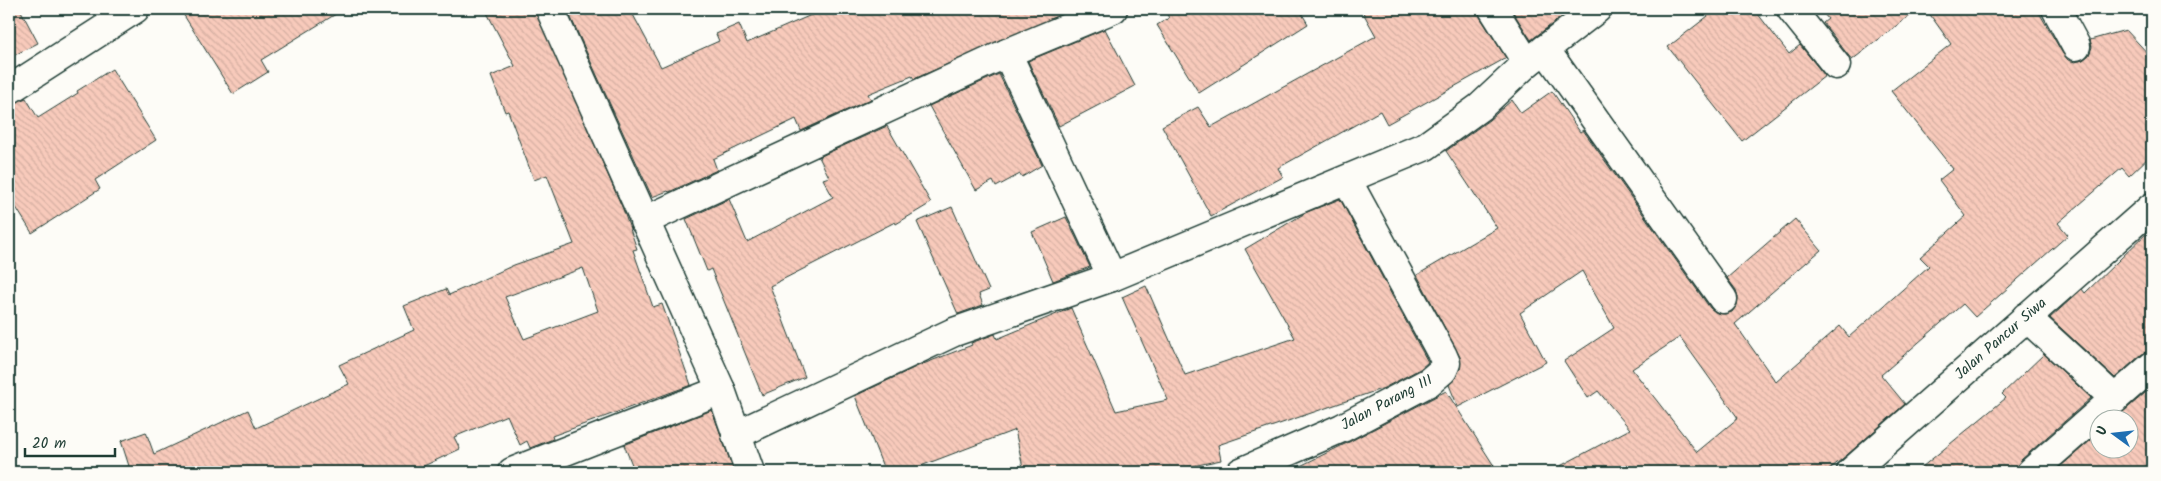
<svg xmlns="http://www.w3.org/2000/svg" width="2161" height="481" viewBox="0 0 2161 481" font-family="Kalam,sans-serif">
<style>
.building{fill:url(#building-back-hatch);stroke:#1f3d34;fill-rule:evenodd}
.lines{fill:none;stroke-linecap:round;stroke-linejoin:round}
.minor-casing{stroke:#1f3d34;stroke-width:31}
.minor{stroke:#fdfcf7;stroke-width:28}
.labels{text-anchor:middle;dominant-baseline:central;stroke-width:4;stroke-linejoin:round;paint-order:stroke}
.street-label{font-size:15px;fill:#1f3d34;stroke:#fdfcf7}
</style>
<defs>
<pattern id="building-back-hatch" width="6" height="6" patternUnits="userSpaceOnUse" patternTransform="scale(1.25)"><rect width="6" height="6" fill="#f8cabb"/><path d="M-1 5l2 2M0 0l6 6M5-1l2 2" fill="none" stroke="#d4aea1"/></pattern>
</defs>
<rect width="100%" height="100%" fill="#fdfcf7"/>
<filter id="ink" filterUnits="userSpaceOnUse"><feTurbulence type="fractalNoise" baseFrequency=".02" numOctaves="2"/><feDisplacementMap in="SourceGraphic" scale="10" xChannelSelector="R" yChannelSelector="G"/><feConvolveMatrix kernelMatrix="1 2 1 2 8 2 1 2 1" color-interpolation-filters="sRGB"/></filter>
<g filter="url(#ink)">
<!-- building -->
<g class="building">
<path d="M 9,9 L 20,9 L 38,43 L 9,58 Z"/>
<path d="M 180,9 L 344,9 L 261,60 L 268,72 L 233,94 Z"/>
<path d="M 485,9 L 535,9 L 623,209 L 637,249 L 633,250 L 653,307 L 662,304 L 691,385 L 552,436 L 553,439 L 530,448 L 527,441 L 520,445 L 507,415 L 454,437 L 460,449 L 411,472 L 116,472 L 129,466 L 121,441 L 146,432 L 154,454 L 248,410 L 256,428 L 349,384 L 339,365 L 414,330 L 404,306 L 446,289 L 449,295 L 514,265 L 574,244 L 547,175 L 534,180 L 508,111 L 505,112 L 491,76 L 515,66 ZM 583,268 L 598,311 L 524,339 L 505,297 Z"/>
<path d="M 567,9 L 630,9 L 661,67 L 719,41 L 716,34 L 739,24 L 747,43 L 825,9 L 1073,9 L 914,79 L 912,76 L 868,94 L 871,99 L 801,131 L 796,119 L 713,159 L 717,170 L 669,192 L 668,191 L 652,197 Z"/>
<path d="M 1164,9 L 1299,9 L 1308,24 L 1199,93 L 1157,25 L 1169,18 Z"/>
<path d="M 1361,9 L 1478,9 L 1480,17 L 1506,58 L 1387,124 L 1380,111 L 1278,168 L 1283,177 L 1211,216 L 1162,126 L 1198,107 L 1211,127 L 1376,36 Z"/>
<path d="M 1511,9 L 1572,9 L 1531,40 Z"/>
<path d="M 1717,9 L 1754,9 L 1789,54 L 1800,45 L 1825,76 L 1742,141 L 1668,47 Z"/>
<path d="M 1820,9 L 1918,9 L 1852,60 L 1823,23 L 1828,19 Z"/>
<path d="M 1926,9 L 2037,9 L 2063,54 L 2068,60 L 2075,62 L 2083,60 L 2089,55 L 2092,47 L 2090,40 L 2126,30 L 2152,58 L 2152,154 L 2129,176 L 2122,168 L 2058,223 L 2068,235 L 1975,317 L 1963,304 L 1881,375 L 1905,404 L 1847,455 L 1826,472 L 1549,472 L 1630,429 L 1598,391 L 1588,398 L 1564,361 L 1614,328 L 1582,271 L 1520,313 L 1546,362 L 1458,407 L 1449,385 L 1460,369 L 1460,357 L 1417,275 L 1497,228 L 1446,151 L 1489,120 L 1512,100 L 1521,113 L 1552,91 L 1580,132 L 1583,130 L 1710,308 L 1717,313 L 1725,314 L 1732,312 L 1737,305 L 1738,297 L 1736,290 L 1727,278 L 1795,219 L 1821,250 L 1735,324 L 1776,382 L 1840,326 L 1849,337 L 1929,266 L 1920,257 L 1966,216 L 1939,180 L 1953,169 L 1891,91 L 1951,44 ZM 1680,337 L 1738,418 L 1697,452 L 1632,369 Z"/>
<path d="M 1105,29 L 1135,86 L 1059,126 L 1028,61 Z"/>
<path d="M 112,69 L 156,140 L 95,180 L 100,189 L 32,233 L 9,196 L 9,105 L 26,98 L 38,118 L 78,93 L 77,91 Z"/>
<path d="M 999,74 L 1042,165 L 1022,177 L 1020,174 L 996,187 L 993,181 L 976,190 L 929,106 Z"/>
<path d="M 887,126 L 931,203 L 896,224 L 895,222 L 770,286 L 805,377 L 762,395 L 711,269 L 707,271 L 686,219 L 729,199 L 747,242 L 833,197 L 823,179 L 829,177 L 819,157 Z"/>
<path d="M 1340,199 L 1428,362 L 1420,369 L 1384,388 L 1218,445 L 1221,460 L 1165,472 L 1024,472 L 1015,430 L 905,472 L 885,472 L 855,396 L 918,366 L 972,345 L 971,343 L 995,334 L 997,339 L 1071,308 L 1116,411 L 1168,400 L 1122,297 L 1146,286 L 1185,375 L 1295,338 L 1245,249 L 1307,212 Z"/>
<path d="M 952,207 L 989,290 L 979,294 L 983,305 L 958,314 L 917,222 Z"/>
<path d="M 1066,217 L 1090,267 L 1053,281 L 1032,232 Z"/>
<path d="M 2152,228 L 2152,351 L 2142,354 L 2115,378 L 2050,318 L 2082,289 L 2085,293 Z"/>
<path d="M 2044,354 L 2091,398 L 2021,460 L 2016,472 L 1916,472 L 2006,398 L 2002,394 Z"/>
<path d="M 2152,387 L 2152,472 L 2054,472 L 2098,434 L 2098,448 L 2128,448 L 2128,418 L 2116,418 Z"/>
<path d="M 1446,391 L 1498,472 L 1288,472 L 1349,442 Z"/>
<path d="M 712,410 L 734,472 L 635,472 L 624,445 Z"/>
</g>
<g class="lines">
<defs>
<g id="minor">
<path d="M 550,9 L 721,390 L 750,472"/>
<path d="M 1493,9 L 1527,63"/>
<path d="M 1791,9 L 1836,65"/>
<path d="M 2056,9 L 2076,46"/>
<path d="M 1545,49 L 1723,299"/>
<path d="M 1007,53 L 1112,277"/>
<path d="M 9,90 L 135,9"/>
<path d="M 644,221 L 1007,53 L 1113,9"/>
<path d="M 2026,317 L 2115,399"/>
<path d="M 736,435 L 954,332 L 1112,277 L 1426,146 L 1480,107 L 1527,63 L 1597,9"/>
<path d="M 512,472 L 721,390"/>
<path d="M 1241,472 L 1342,428 L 1429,382 L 1443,370 L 1446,363 L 1443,356 L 1347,180"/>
<path d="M 1851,472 L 2152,207"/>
<path d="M 2031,472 L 2152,366"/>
</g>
</defs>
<!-- minor casing -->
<use href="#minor" class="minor-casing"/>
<!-- minor -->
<use href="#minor" class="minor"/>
</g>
</g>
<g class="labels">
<!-- street labels -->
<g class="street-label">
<text transform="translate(2001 339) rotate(-41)">Jalan Pancur Siwa</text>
<text transform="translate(1387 403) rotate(-28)">Jalan Parang III</text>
</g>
</g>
<!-- margin -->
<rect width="2161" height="481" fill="none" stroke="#fdfcf7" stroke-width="30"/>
<rect x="15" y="15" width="2131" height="451" fill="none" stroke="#1f3d34" stroke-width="2" filter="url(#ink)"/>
<!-- north arrow -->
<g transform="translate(2114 434) rotate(285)"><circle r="24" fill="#fdfcf7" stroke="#a4b0a9"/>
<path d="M0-4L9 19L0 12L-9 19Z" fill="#1f6fb2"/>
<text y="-8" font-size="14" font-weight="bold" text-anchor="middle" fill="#1f3d34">U</text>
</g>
<!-- scale -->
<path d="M25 448v8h90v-8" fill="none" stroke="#1f3d34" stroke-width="2.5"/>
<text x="32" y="448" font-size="15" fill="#1f3d34" stroke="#fdfcf7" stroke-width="4" paint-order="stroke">20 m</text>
</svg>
